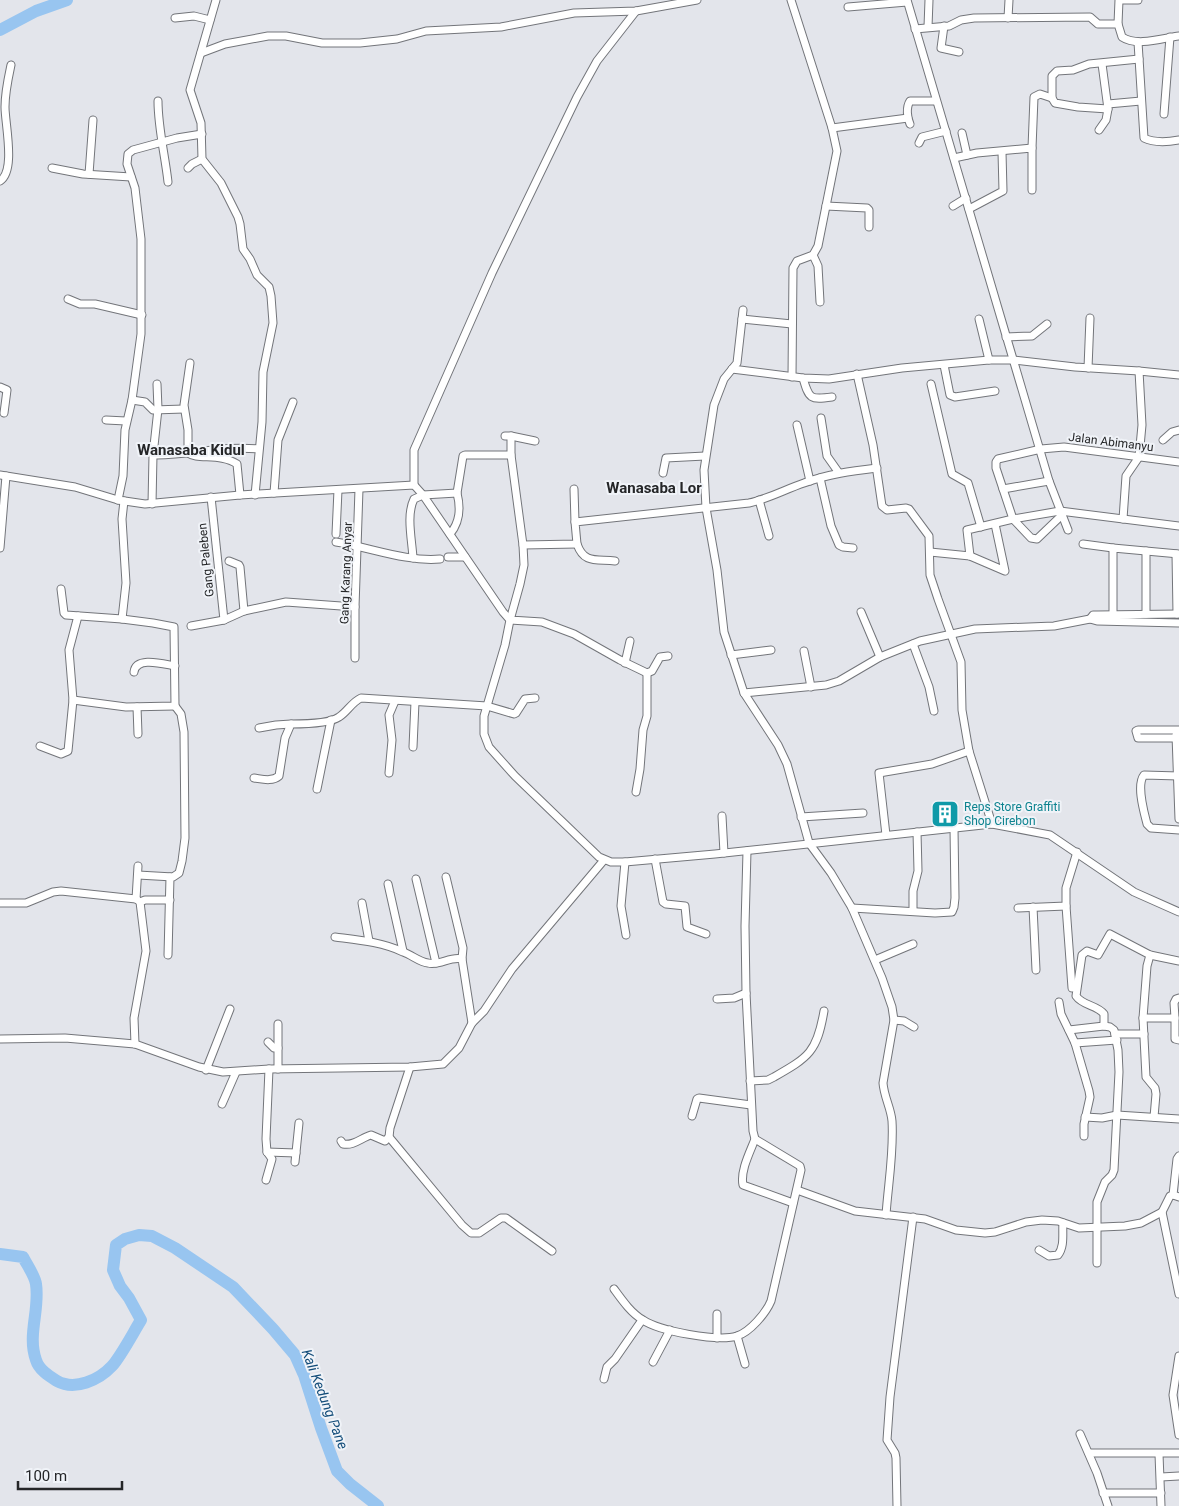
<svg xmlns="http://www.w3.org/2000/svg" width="1179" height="1506" viewBox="0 0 1179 1506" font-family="Roboto,sans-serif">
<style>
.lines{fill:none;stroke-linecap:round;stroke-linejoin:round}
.river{stroke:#98c5f0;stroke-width:12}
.minor-casing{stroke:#73757a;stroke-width:9}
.minor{stroke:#fff;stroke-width:7}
.labels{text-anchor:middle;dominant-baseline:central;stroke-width:4;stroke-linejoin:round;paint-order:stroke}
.street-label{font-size:12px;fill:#252628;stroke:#f0f3f8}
.culture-label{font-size:12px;fill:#0d838f;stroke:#f0f3f8;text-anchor:start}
.water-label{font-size:14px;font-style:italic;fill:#124c79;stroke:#f0f3f8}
.quarter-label{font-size:15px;font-weight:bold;fill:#252628;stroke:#f0f3f8}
</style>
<rect width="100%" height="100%" fill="#e3e5eb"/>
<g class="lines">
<!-- river -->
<g class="river">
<path d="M 0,30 L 36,11 L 67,0"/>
<path d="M 0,1254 L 23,1257 C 27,1265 35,1276 36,1284 C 40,1310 27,1335 36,1360 C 39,1370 49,1376 57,1381 C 75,1391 99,1380 112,1366 C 121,1356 133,1333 141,1320 L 129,1298 L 120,1286 L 113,1270 L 116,1245 L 125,1239 L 139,1235 L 152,1236 L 175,1248 L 233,1287 L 273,1329 L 295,1355 L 304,1375 L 321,1428 L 337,1471 L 350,1484 L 378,1506"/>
</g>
<defs>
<g id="minor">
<path d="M 216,0 L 190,90 L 201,123 L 202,159 L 221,183 L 238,217 L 240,224 L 243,249 L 250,259 L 257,275 L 269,287 L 271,296 L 273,323 L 263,372 L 262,422 L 255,495"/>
<path d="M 791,0 L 832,128 L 837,151 L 818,246 L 813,255 L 797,261 L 793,268 L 792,377"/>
<path d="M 907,0 L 1049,481 L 1068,530"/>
<path d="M 1120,0 L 1138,0"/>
<path d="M 848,7 L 907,2"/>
<path d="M 175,18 L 194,16 L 210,20"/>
<path d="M 1008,18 L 1009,0"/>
<path d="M 1118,24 L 1119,0"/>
<path d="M 944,26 L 941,48 L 959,52"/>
<path d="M 928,27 L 929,0"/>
<path d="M 915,29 L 949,26 L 961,20 L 974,18 L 1090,17 L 1098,24 L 1118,24 L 1122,37 C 1137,47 1163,38 1179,36"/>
<path d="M 1138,42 L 1144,138 C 1154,143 1168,142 1179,140"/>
<path d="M 201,53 L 225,44 L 268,36 L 286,36 L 322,43 L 360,43 L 397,39 L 426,31 L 501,27 L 574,13 L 636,11 L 697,0"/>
<path d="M 158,101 C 158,128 165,155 168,182"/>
<path d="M 1108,104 L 1141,101"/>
<path d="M 1108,109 L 1078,107 L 1055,103 L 1052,98 L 1052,76 L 1057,71 L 1073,70 L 1089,64 L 1139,59"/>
<path d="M 1164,114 L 1170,37"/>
<path d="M 910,124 C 907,118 906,107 910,101 L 936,101"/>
<path d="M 832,128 L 908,118"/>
<path d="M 1099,130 L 1106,120 L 1108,109 L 1102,64"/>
<path d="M 962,133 L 967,155"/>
<path d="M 919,143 L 922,137 L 946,131"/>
<path d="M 1032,148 L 1034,97 L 1040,94 L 1052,98"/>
<path d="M 954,158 L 977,153 L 1032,148 L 1032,190"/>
<path d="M 52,168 L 83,174 L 131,177"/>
<path d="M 188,168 L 192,164 L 202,159"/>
<path d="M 89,174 L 93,120"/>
<path d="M 0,181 C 16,171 5,124 5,107 C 5,92 8,79 11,65"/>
<path d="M 826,206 L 867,208 L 869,210 L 869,227"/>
<path d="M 953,206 L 966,198"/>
<path d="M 969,209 L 1003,191 L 1002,152"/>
<path d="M 813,255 L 818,266 L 820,302"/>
<path d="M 68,299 L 80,304 L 95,304 L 142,315"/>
<path d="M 743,310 L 737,363 L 724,379 L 714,405 L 704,470 L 706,508 L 717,570 L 724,632 L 744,693 L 778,745 L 787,764 L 809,843 L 831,873 L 852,908 L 882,978 L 892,1007 L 894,1020 L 883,1083 C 884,1097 891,1108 892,1121 C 894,1152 888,1185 886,1215"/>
<path d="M 742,319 L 792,324"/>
<path d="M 979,319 L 989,360"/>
<path d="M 1006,337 L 1032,336 L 1047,324"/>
<path d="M 190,363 L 184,405 L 188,430 L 188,453 C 197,460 221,453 237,464 L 240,495"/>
<path d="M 944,365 L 950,395 L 955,397 L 995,391"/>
<path d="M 1088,368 L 1090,318"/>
<path d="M 732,369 L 803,378 L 829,379 L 902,368 L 989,360 L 1013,360 L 1075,367 L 1139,371 L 1179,375"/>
<path d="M 857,374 L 873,445 L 882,506 L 887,510 L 906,508 L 909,509 L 929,536 L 930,575 L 938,599 L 961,662 L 962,710 L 969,751 L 992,824"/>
<path d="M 803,378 C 809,399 810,400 832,397"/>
<path d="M 931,384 L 952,474 L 968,483 L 981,527"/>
<path d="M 0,387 L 7,390 L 4,413"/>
<path d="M 132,400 L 145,402 L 153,410 L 184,409"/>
<path d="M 821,418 L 827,456 L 839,473"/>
<path d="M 106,420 L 126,421"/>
<path d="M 797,425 L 810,481"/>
<path d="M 505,436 L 511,436 L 511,455 L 523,545 L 524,565 L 520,584 L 510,620 L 542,622 L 574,634 L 620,660 L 647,673 L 652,671 L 660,657 L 668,656"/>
<path d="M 511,436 L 535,441"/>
<path d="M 1163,440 L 1172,432 L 1179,430"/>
<path d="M 153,455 C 188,456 223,445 258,449"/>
<path d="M 663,473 L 666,458 L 705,456"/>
<path d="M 0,475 L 75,487 L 118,500 L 145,504 L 240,495 L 414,485 L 423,495 L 503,612 L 510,620 L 505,645 L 484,716 L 484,734 L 489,747 L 515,776 L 599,857 L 611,862 L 625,862 L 715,854 L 992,824 L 1050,835 L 1134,892 L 1179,912"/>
<path d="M 820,478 L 831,526 L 839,545 L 843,547 L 853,548"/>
<path d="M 414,485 L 414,450 L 492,273 L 577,97 L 597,61 L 636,11"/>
<path d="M 574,489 L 575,522"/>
<path d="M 1003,489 L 1049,481"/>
<path d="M 274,493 L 278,440 L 293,402"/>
<path d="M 211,497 L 224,620"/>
<path d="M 118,500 L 123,476 L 125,430 L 132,400 L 141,334 L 141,239 L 135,188 L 127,164 L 128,154 L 133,150 L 177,138 L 202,134"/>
<path d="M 759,500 L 769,536"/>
<path d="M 152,504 L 153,455 L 158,409 L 157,384"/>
<path d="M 1062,515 L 1037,539 L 1031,538 L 1013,519 L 996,468 L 996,462 L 998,459 L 1041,449 L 1064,447 L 1179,462"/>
<path d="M 1123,519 L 1126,476 L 1139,457 L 1142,425 L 1139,371"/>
<path d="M 336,534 L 338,490"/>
<path d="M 450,534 C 460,522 461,509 457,493"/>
<path d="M 336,542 C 369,547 406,562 440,559"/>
<path d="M 577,544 C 584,564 596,559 615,561"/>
<path d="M 1083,544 L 1113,548"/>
<path d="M 523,545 L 577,544 L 575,522 L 749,503 C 768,499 786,489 804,483 C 828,474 852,471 877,468"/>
<path d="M 0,548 L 6,476"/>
<path d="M 930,552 L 970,556 L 1005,571 L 995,524"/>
<path d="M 1176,554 L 1177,614"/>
<path d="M 970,556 L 967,530 L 1013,519 L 1060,511 L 1179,526"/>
<path d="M 448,557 L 465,557"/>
<path d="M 413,558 C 412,540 406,515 414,499 L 423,495 L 457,493 L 463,456 L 465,455 L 511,455"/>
<path d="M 229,561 L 239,565 L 240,567 L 244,611"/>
<path d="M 61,589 L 64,613 L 66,615 L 122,619 L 126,583 L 122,519 L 124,501"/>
<path d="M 861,612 L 880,657"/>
<path d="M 1113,614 L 1113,548 L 1179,554"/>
<path d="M 1146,614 L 1146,551"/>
<path d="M 1179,614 L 1097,615 L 1093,615 L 1090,619 L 1097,621 L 1179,623"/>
<path d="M 191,626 L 224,620 L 244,611 L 286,602 L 355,607"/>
<path d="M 913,644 L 929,687 L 934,711"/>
<path d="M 804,651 L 811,687"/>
<path d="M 731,655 L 771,650"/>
<path d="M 355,658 L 355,607 L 359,489"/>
<path d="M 625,663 L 630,641"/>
<path d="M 134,672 C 136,656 163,664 175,666"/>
<path d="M 744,693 L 826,685 L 839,681 L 880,657 L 920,641 L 975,629 L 1054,626 L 1090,619"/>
<path d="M 73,700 L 126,707 L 175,706 L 174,627 L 153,623 L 122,619"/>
<path d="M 137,707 L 138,734"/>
<path d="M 259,728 L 276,725 L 291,724"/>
<path d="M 1179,730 L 1138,730 L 1136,731 L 1138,738 L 1179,738"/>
<path d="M 1176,735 L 1179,819"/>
<path d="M 40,746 L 61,754 L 68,751 L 73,700 L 69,650 L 78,616"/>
<path d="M 413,747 L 415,702"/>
<path d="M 389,773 L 392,740 L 389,715 L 395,701"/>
<path d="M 1179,776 L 1144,775 C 1136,785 1144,812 1147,824 L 1151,828 L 1179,830"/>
<path d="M 254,778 C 262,779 272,782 279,776 L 285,738 L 291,724 C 303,724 329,724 339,717 C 347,712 352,702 361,698 L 487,706 L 514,714 L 516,713 L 525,699 L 535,698"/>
<path d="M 317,789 L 331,720"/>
<path d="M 636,792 L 640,769 L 643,730 L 647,716 L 647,673"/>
<path d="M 722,816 L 724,853"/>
<path d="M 801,817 L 863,813"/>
<path d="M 886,835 L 879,773 L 932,764 L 969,751"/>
<path d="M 655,859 L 663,902 L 666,904 L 685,906 L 687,927 L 706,934"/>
<path d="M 625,862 L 621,906 L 626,935"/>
<path d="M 138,875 L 173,877 L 179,873 L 182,861 L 185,838 L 184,732 L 181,714 L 175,706"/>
<path d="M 446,877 L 463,948 L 462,959"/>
<path d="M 416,879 L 436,963"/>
<path d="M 388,884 L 403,951"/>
<path d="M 136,899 L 138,866"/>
<path d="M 140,902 L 145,900 L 170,900"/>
<path d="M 0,903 L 26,903 L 53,892 L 61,891 L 136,899 L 140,902 L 146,951 L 134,1018 L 135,1044"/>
<path d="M 362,903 L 369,941"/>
<path d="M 1066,906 L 1072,988"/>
<path d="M 1033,907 L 1036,970"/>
<path d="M 852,908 L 935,913 L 952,912 L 954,907 L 955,898 L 954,828"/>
<path d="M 1018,908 L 1066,906 L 1066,888 L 1077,852"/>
<path d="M 913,911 L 913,891 L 918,871 L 917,832"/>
<path d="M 335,937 C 358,940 382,942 403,952 C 412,955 419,962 428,963 C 440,966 450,956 462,959 L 472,1023"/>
<path d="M 168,955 L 170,877"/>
<path d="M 1150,955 L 1147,966 L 1143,1018 L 1146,1077 L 1155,1088 L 1156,1094 L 1154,1117"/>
<path d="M 875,960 L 913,944"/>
<path d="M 717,999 L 734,998 L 746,993"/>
<path d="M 1059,1002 L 1061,1014 L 1075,1043 L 1089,1091 L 1090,1097 L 1084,1124 L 1084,1136"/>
<path d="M 1143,1018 L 1175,1018 L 1174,1003 L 1176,999 L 1179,998"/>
<path d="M 1175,1018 L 1175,1039 L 1179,1040"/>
<path d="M 894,1020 L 904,1021 L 914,1027"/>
<path d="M 1069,1030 L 1104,1026"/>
<path d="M 1115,1034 L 1144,1034"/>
<path d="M 0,1039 L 65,1038 L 135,1044 L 199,1067 L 223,1072 L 269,1069 L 410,1067 L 443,1064 L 459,1048 L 472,1023 L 484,1011 L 512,969 L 604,860"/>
<path d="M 268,1042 L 274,1048 L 278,1048"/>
<path d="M 1075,1043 L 1117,1040"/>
<path d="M 410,1067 L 390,1128 L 389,1137 L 394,1143 L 462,1225 L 471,1233 L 479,1233 L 501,1218 L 506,1218 L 552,1251"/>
<path d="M 278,1069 L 278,1024"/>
<path d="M 206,1070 L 230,1009"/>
<path d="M 750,1081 L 768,1080 L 774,1077 C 809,1057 817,1052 824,1011"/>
<path d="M 222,1104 L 236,1072"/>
<path d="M 692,1116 L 697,1099 L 699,1098 L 751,1105"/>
<path d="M 1085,1117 L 1102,1118 L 1117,1115 L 1179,1119"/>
<path d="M 755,1139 C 750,1152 740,1171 743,1185 L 793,1203"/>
<path d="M 341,1141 L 343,1144 C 354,1146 361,1138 371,1135 L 385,1141 L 389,1137"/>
<path d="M 267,1152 L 296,1153"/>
<path d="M 295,1162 L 299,1123"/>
<path d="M 266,1180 L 272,1159 L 267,1152 L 266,1139 L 269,1069"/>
<path d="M 797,1190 L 855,1211 L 925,1219 L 956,1230 L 985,1233 L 995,1232 L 1026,1222 L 1042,1220 L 1058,1221 L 1079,1228 L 1125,1226 L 1141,1223 L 1162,1212"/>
<path d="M 1173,1195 L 1177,1159 L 1179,1156"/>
<path d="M 1179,1197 L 1173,1195 L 1170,1196 L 1162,1212 L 1179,1294"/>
<path d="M 1039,1250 L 1049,1256 L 1058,1255 C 1065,1246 1062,1233 1063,1223"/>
<path d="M 1097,1263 L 1097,1202 L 1105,1182 L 1112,1175 L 1114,1170 L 1119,1072 L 1118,1050 L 1114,1030 L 1110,1027 L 1104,1026 L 1104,1014 C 1097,1005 1083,1006 1076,996 L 1082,955 L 1087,951 L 1098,955 L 1110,934 L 1150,955 L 1179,961"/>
<path d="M 614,1289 C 622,1300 631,1313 643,1320 C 659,1331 718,1342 737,1336 C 750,1332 766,1313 771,1301 L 801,1170 L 800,1166 L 755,1139 L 753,1131 L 746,993 L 745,926 L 747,851"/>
<path d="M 737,1336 L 745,1364"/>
<path d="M 717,1338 L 717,1314"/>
<path d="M 1179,1356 L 1173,1395 L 1179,1435"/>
<path d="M 653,1362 L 670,1330"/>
<path d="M 604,1379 L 607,1367 L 615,1359 L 642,1320"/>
<path d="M 1080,1434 L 1097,1473 L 1108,1506"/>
<path d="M 1089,1453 L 1179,1453"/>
<path d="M 1159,1454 L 1161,1506"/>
<path d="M 1161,1477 L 1179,1476"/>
<path d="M 1103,1493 L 1161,1493"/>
<path d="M 897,1506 L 896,1458 L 895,1453 L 887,1440 L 890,1397 L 913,1217"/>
</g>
</defs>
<!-- minor casing -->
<use href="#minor" class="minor-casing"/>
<!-- minor -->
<use href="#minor" class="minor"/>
</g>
<!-- icons -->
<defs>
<symbol id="building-square" viewBox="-11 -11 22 22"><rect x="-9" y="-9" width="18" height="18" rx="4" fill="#0f9aa8" stroke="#f0f3f8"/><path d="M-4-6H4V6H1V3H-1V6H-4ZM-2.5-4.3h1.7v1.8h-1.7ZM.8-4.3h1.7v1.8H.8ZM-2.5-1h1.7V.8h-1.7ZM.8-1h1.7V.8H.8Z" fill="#fff"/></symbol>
</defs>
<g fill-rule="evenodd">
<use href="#building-square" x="929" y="798" width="32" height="32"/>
</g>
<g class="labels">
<!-- street labels -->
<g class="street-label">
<text transform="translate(1111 442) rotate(7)">Jalan Abimanyu</text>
<text transform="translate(206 560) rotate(-96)">Gang Paleben</text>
<text transform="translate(346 573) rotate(-88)">Gang Karang Anyar</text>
</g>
<!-- culture labels -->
<g class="culture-label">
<text x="964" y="807">Reps Store Graffiti<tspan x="964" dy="14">Shop Cirebon</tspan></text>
</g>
<!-- water labels -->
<g class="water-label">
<text transform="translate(325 1399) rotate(69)">Kali Kedung Pane</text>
</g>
<!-- quarter labels -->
<g class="quarter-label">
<text x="191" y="450">Wanasaba Kidul</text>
<text x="654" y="488">Wanasaba Lor</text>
</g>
</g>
<!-- scale -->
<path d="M18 1481v8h104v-8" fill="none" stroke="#252628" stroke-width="2.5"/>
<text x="25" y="1481" font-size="15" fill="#252628" stroke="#f0f3f8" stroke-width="4" paint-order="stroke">100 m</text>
</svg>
